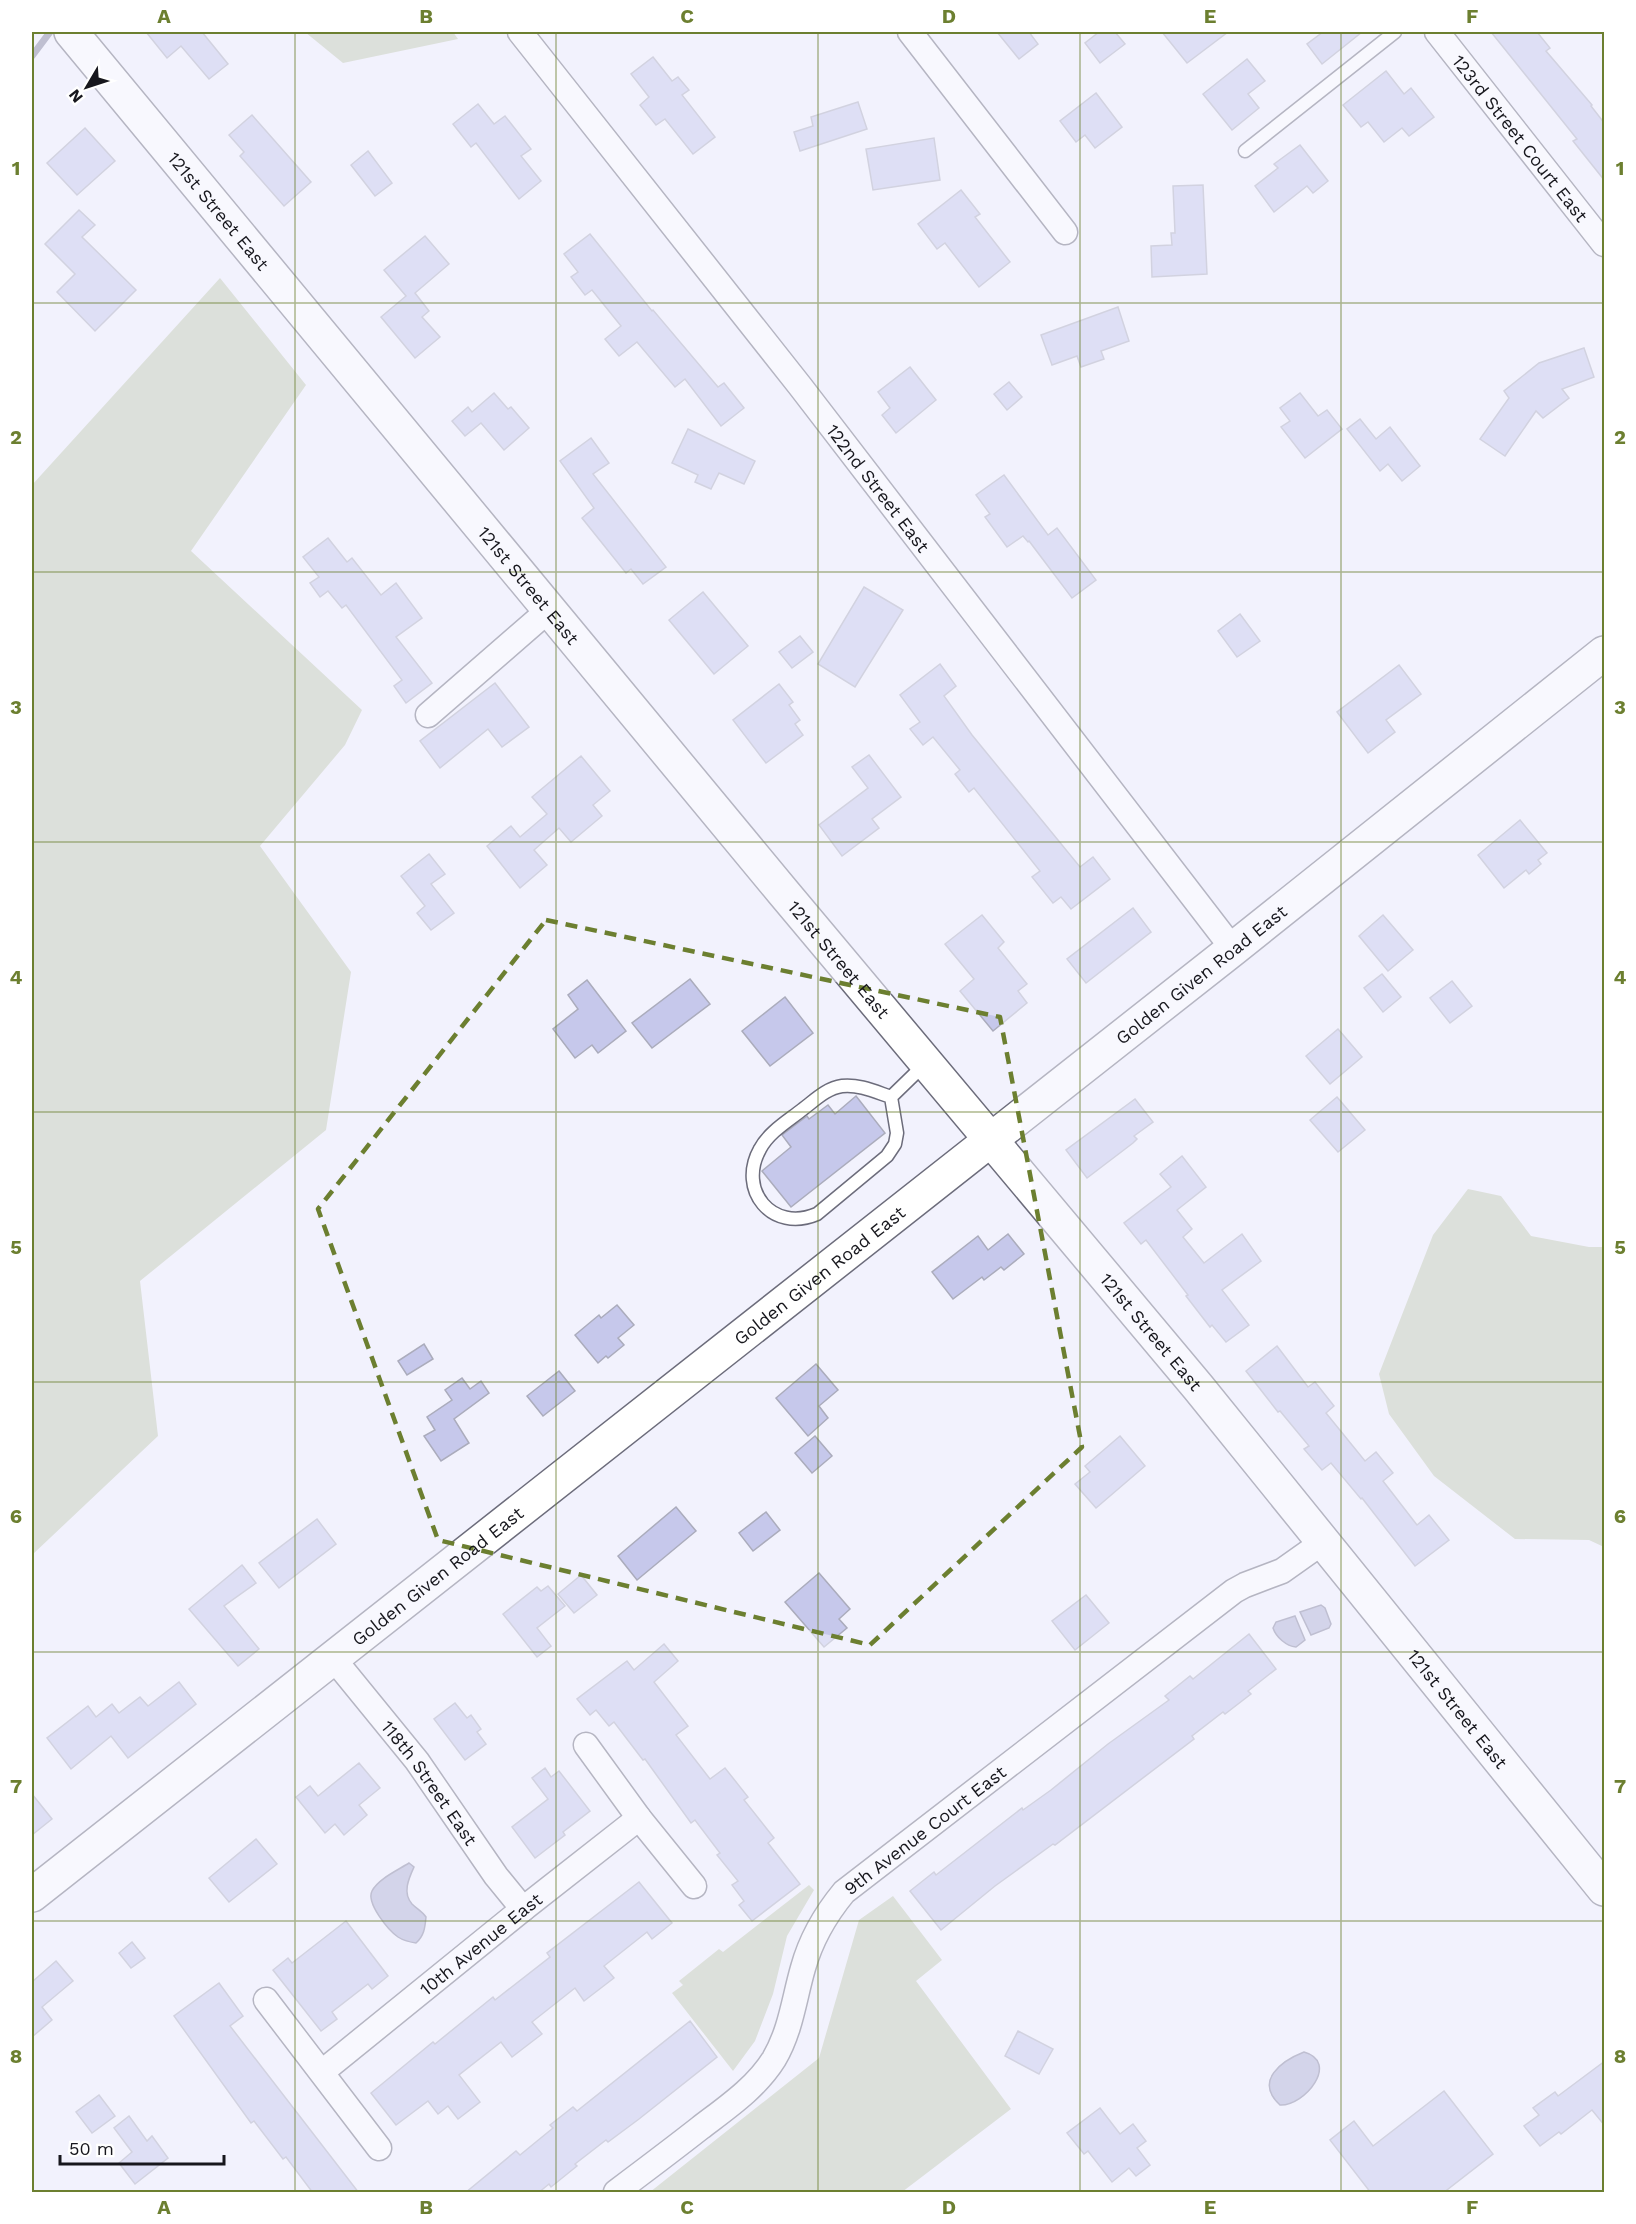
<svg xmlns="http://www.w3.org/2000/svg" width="1636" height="2224" viewBox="0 0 1636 2224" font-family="'Work Sans',sans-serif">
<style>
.green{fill:#c2cab1}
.water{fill:#aeafd2;stroke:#81819c;stroke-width:1.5}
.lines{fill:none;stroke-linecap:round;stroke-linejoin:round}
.stream{stroke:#81819c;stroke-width:7}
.building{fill:#c6c8eb;stroke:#abacbc;stroke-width:1.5}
.lane-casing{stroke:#6c6c7b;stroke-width:15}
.street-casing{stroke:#6c6c7b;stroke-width:27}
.secondary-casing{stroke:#6c6c7b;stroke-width:36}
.lane{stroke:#fff;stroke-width:12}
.street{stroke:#fff;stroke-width:24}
.secondary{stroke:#fff;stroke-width:33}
.marked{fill:none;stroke:#6c7f30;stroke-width:4.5;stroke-dasharray:12 8;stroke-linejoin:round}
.grid{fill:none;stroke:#6c7f30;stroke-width:1.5;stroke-opacity:0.55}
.labels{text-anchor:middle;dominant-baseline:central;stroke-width:4.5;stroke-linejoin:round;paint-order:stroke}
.street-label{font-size:18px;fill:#17171d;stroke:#fff}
.neatline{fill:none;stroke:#6c7f30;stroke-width:2}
.grid-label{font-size:20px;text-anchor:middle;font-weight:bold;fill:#6c7f30}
</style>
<rect width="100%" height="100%" fill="#f2f2fd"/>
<!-- green -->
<g class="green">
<path d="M 305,32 L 453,32 L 458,39 L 343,63 Z"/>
<path d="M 220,278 L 306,385 L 191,551 L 362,710 L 345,745 L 260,846 L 351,972 L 326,1130 L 140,1281 L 158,1436 L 32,1555 L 32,485 Z"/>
<path d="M 1468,1189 L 1501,1196 L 1531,1236 L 1589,1247 L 1604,1247 L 1604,1547 L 1589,1540 L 1515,1539 L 1434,1476 L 1389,1414 L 1379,1374 L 1433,1235 Z"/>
<path d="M 809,1885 L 814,1890 L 787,1936 L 773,1994 L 755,2041 L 733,2071 L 672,1993 L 683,1985 L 679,1981 L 719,1949 L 723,1952 Z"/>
<path d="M 893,1896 L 942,1960 L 916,1981 L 1011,2109 L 902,2192 L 650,2192 L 819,2058 L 859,1920 Z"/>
</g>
<!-- water -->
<g class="water">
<path d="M 1321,1605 L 1325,1608 L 1331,1624 L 1329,1628 L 1311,1635 L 1300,1612 Z"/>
<path d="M 1295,1616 L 1305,1640 L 1296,1647 C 1286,1646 1276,1637 1273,1628 L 1276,1622 Z"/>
<path d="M 409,1863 L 414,1867 C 409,1878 402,1893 412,1904 C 417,1909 422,1911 426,1917 C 425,1928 424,1936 416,1943 C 409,1942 404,1941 398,1937 C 388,1930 366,1903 372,1891 C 378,1879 398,1870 409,1863 Z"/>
<path d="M 1304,2052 C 1340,2062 1305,2106 1280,2105 C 1254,2081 1281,2061 1304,2052 Z"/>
</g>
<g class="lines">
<!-- stream -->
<path class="stream" d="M 32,56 L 50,32"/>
</g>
<!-- building -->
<g class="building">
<path d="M 146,32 L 202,32 L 228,64 L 209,79 L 181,46 L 167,58 Z"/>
<path d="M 997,32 L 1029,32 L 1038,44 L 1019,59 Z"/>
<path d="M 1099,32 L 1115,32 L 1125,44 L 1100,63 L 1085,43 Z"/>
<path d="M 1162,32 L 1228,32 L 1187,63 Z"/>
<path d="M 1323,32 L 1362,32 L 1322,64 L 1307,44 Z"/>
<path d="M 1491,32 L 1537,32 L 1550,48 L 1546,51 L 1592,105 L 1591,106 L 1605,124 L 1605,181 L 1573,141 L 1577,139 Z"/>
<path d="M 653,57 L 672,81 L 678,77 L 689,90 L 682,95 L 715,137 L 693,154 L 665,119 L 656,125 L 640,105 L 649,97 L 631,74 Z"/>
<path d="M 1247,59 L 1265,81 L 1248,94 L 1259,108 L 1232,130 L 1203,94 Z"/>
<path d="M 1386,71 L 1404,94 L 1411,88 L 1434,117 L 1409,136 L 1402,128 L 1384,142 L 1368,122 L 1361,127 L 1343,105 Z"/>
<path d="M 1096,93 L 1122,127 L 1095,148 L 1085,135 L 1076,142 L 1060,121 Z"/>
<path d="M 858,102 L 867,129 L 800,151 L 794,132 L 813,126 L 811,117 Z"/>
<path d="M 478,104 L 494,124 L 505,116 L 531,149 L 521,156 L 541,181 L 519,199 L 476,143 L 471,147 L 453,124 Z"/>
<path d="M 252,115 L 311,182 L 284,206 L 240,156 L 244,152 L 229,135 Z"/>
<path d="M 85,128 L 115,161 L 77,195 L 47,163 Z"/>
<path d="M 934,138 L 940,180 L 873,190 L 866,149 Z"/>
<path d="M 1300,145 L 1328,181 L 1313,193 L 1307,186 L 1274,212 L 1255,186 L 1278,168 L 1274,164 Z"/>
<path d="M 368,151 L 392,183 L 375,196 L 351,165 Z"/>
<path d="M 1203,185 L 1207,274 L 1152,277 L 1151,246 L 1172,245 L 1171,233 L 1175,233 L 1173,186 Z"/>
<path d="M 961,190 L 980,214 L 975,217 L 1010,262 L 979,287 L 945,243 L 937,249 L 918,224 Z"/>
<path d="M 79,210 L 95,225 L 82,237 L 136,290 L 95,331 L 57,292 L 75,274 L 45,244 Z"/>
<path d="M 590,234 L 652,311 L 653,310 L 718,387 L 724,383 L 744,408 L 721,426 L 685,379 L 675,387 L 637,342 L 619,356 L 605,339 L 621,326 L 592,290 L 585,295 L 571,277 L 578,272 L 564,254 Z"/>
<path d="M 425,236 L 449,264 L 415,293 L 429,311 L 422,317 L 440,337 L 415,358 L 381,317 L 406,296 L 384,270 Z"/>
<path d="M 1118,307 L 1129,341 L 1101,351 L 1104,359 L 1081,367 L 1077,356 L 1052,365 L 1041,335 Z"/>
<path d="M 1584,348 L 1594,377 L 1562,389 L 1569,398 L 1543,418 L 1536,411 L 1505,456 L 1480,439 L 1509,398 L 1504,391 L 1539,363 Z"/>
<path d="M 910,367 L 936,400 L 896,433 L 882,415 L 890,408 L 878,392 Z"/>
<path d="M 1009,382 L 1022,397 L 1007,410 L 994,394 Z"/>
<path d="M 494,393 L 508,409 L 511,407 L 529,428 L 504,450 L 481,423 L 465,436 L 452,421 L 468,407 L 472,412 Z"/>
<path d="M 1300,393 L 1318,416 L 1327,410 L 1342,429 L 1305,458 L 1281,427 L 1290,421 L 1280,408 Z"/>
<path d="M 1360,419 L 1376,439 L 1390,427 L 1420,466 L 1402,481 L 1388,464 L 1380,471 L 1347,429 Z"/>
<path d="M 688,429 L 755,461 L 744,484 L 719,473 L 711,489 L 695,482 L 698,475 L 672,463 Z"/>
<path d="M 591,438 L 609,463 L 593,474 L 666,567 L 643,584 L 631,569 L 626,573 L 582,518 L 594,508 L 560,461 Z"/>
<path d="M 1004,475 L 1048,535 L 1057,528 L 1096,580 L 1072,598 L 1029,541 L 1028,542 L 1023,536 L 1007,547 L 985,517 L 990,514 L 976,495 Z"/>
<path d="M 328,538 L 347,562 L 352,558 L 381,595 L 396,583 L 422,618 L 396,637 L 432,683 L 406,703 L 394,686 L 402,680 L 346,605 L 342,608 L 328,591 L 320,597 L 310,583 L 319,577 L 303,557 Z"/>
<path d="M 864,587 L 903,610 L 855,687 L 818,664 Z"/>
<path d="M 703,592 L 748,646 L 714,674 L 669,620 Z"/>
<path d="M 1240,614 L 1260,641 L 1237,657 L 1218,631 Z"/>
<path d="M 800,636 L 813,652 L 792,668 L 779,652 Z"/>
<path d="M 940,664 L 956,686 L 944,696 L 972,735 L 1080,867 L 1093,857 L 1110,879 L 1071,909 L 1061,897 L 1053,903 L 1032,877 L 1040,871 L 974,788 L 969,792 L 955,774 L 960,770 L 933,737 L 923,745 L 910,729 L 920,722 L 900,695 Z"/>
<path d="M 1399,665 L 1421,694 L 1386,720 L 1395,732 L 1368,753 L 1337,712 Z"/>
<path d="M 495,683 L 529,727 L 502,747 L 488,729 L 440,768 L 420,741 Z"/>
<path d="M 779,684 L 793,702 L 789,705 L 800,720 L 795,724 L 803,735 L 766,763 L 733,720 Z"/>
<path d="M 869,755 L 901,797 L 872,819 L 879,828 L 842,856 L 819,825 L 868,788 L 852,767 Z"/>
<path d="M 581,756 L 610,791 L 593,805 L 602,816 L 571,842 L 559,828 L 534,850 L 547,865 L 520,888 L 487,846 L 511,826 L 520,837 L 547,814 L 532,797 Z"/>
<path d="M 1520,820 L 1547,853 L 1538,860 L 1541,864 L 1529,874 L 1526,870 L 1504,888 L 1478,855 Z"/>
<path d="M 429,854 L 445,874 L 431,884 L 454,913 L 431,930 L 417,913 L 425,906 L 401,876 Z"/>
<path d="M 1133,908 L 1151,932 L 1086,983 L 1067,959 Z"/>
<path d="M 982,915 L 1004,942 L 998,948 L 1027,984 L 1018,991 L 1027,1003 L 993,1031 L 960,991 L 974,979 L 945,944 Z"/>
<path d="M 1383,915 L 1413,950 L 1388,971 L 1359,936 Z"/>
<path d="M 1382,974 L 1401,997 L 1383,1012 L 1364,988 Z"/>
<path d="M 690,979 L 710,1004 L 652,1048 L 632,1023 Z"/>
<path d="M 587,980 L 626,1031 L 598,1053 L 592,1045 L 575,1058 L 553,1029 L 578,1009 L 568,995 Z"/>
<path d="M 1452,981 L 1472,1006 L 1450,1023 L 1430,998 Z"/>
<path d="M 785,997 L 813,1033 L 770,1066 L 742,1031 Z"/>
<path d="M 1338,1029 L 1362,1057 L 1330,1084 L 1306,1056 Z"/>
<path d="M 856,1096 L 885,1133 L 791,1207 L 762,1171 L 791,1147 L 782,1135 L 807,1116 L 809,1119 L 828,1105 L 835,1114 Z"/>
<path d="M 1337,1097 L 1365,1130 L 1338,1152 L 1310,1120 Z"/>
<path d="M 1135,1099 L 1153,1122 L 1134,1136 L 1137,1139 L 1133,1143 L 1087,1178 L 1066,1150 Z"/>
<path d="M 1182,1156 L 1206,1187 L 1177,1210 L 1192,1229 L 1183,1237 L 1204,1263 L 1242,1234 L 1261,1261 L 1222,1290 L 1249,1325 L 1226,1342 L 1212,1325 L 1210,1327 L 1186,1296 L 1188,1295 L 1146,1240 L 1141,1244 L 1124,1223 L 1171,1187 L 1160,1174 Z"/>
<path d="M 1008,1234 L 1024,1254 L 1004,1270 L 1001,1267 L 984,1280 L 982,1277 L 953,1299 L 932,1272 L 978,1236 L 988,1250 Z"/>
<path d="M 617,1305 L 634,1325 L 618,1338 L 624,1345 L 608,1358 L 606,1356 L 598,1363 L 575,1335 L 599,1315 L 601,1318 Z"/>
<path d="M 424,1344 L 433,1359 L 407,1375 L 398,1361 Z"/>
<path d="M 1277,1346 L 1308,1387 L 1315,1382 L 1334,1406 L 1326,1413 L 1365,1461 L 1376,1452 L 1393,1473 L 1383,1481 L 1417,1525 L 1429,1515 L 1449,1540 L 1415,1566 L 1362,1498 L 1361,1499 L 1331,1463 L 1322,1470 L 1304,1449 L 1309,1446 L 1280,1411 L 1278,1412 L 1246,1371 Z"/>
<path d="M 816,1364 L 838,1390 L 819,1406 L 828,1418 L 808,1436 L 776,1398 Z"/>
<path d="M 559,1371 L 575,1391 L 543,1416 L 527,1396 Z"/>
<path d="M 462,1378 L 470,1389 L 481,1381 L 489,1393 L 454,1419 L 469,1443 L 441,1461 L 424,1436 L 435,1430 L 427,1417 L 452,1400 L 445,1390 Z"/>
<path d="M 815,1436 L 832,1456 L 812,1473 L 795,1453 Z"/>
<path d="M 1120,1436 L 1145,1466 L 1096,1508 L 1075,1484 L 1090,1472 L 1085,1466 Z"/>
<path d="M 676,1507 L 696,1531 L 637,1580 L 618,1556 Z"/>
<path d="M 766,1512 L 780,1530 L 753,1551 L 739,1533 Z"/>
<path d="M 317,1519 L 336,1544 L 279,1588 L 259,1563 Z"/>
<path d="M 242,1565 L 256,1583 L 224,1606 L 259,1649 L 238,1666 L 189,1609 Z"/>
<path d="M 819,1573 L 850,1609 L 839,1619 L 847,1628 L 824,1647 L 785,1602 Z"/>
<path d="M 581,1575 L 597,1595 L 574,1613 L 558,1594 Z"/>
<path d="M 548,1586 L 565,1606 L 537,1628 L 551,1646 L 537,1657 L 503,1614 L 537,1587 L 541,1591 Z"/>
<path d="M 1086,1595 L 1109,1623 L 1075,1650 L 1052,1621 Z"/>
<path d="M 1249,1634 L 1276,1669 L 1248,1691 L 1251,1694 L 1225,1714 L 1223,1712 L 1192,1736 L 1194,1739 L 1055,1845 L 1053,1844 L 995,1886 L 941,1930 L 910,1891 L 934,1872 L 936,1875 L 1022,1808 L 1023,1810 L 1051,1790 L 1108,1744 L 1169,1700 L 1165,1696 L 1190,1676 L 1193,1679 Z"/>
<path d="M 664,1644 L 678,1661 L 654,1682 L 688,1726 L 676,1735 L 710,1779 L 725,1768 L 748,1797 L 744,1800 L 774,1838 L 768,1843 L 800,1884 L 752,1921 L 739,1905 L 744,1901 L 732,1885 L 738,1881 L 717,1855 L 720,1853 L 695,1820 L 691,1823 L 645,1759 L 643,1760 L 614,1722 L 609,1726 L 596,1710 L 590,1715 L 577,1699 L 627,1661 L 634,1670 Z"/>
<path d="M 179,1682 L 196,1704 L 128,1758 L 111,1736 L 71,1769 L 47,1738 L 88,1706 L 96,1717 L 112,1704 L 119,1713 L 140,1697 L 148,1706 Z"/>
<path d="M 455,1703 L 467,1718 L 471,1715 L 481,1729 L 477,1732 L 486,1744 L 465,1760 L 434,1719 Z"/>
<path d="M 359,1763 L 380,1788 L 359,1805 L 367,1815 L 344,1835 L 335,1824 L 325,1833 L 296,1797 L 310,1786 L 318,1796 Z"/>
<path d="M 545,1768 L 551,1777 L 559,1771 L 590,1811 L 563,1832 L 565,1835 L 535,1858 L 512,1827 L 548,1799 L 532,1778 Z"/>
<path d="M 32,1794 L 52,1819 L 32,1835 Z"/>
<path d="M 256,1839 L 277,1864 L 229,1902 L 209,1878 Z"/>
<path d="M 639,1882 L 672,1923 L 652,1939 L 647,1932 L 604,1966 L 614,1978 L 584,2001 L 575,1988 L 532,2022 L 542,2034 L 512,2057 L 501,2042 L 459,2075 L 480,2102 L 458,2119 L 448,2106 L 438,2114 L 428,2101 L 396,2125 L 371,2093 L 433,2042 L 435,2044 L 493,1997 L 495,2000 L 550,1957 L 547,1953 Z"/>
<path d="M 346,1921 L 388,1976 L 372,1989 L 368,1984 L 332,2012 L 337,2019 L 321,2031 L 273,1970 L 288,1958 L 292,1963 Z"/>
<path d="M 132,1942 L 145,1958 L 131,1968 L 119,1953 Z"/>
<path d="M 56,1961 L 73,1981 L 42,2007 L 52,2020 L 32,2037 L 32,1982 Z"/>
<path d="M 219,1983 L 243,2016 L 230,2026 L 359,2193 L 313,2193 L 286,2157 L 283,2159 L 254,2121 L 251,2123 L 174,2016 Z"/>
<path d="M 690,2021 L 717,2057 L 639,2119 L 608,2142 L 606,2140 L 575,2164 L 577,2166 L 551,2187 L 549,2184 L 538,2193 L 465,2193 L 516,2151 L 520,2155 L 553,2128 L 550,2125 L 573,2107 L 577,2111 Z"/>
<path d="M 1018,2031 L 1053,2049 L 1039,2074 L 1005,2056 Z"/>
<path d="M 1605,2061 L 1605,2126 L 1592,2110 L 1561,2134 L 1559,2132 L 1540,2146 L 1524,2126 L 1539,2115 L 1533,2108 L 1555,2092 L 1558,2096 Z"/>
<path d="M 1444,2091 L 1493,2154 L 1443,2193 L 1371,2193 L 1330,2140 L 1354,2121 L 1373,2146 Z"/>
<path d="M 99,2095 L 115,2116 L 92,2133 L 76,2112 Z"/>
<path d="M 1100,2108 L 1120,2134 L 1133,2124 L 1146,2141 L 1137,2148 L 1150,2165 L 1136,2176 L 1129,2168 L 1112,2182 L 1088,2151 L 1084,2154 L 1067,2133 Z"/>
<path d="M 129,2116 L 147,2141 L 152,2136 L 168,2158 L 135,2184 L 119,2163 L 132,2152 L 114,2128 Z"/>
</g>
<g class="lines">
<defs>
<g id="lane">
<path d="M 1245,151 L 1395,32"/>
<path d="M 891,1097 C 876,1092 859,1084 842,1086 C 827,1088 815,1100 803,1109 C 788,1121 769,1132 760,1149 C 737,1190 772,1233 817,1214 L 887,1156 L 895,1144 L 897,1133 L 891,1097 L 926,1063"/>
</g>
<g id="street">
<path id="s1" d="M 520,32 L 800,386 L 1233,949"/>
<path d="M 910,32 L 1065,232"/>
<path id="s2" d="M 1437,32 L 1604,244"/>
<path d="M 428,715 L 550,609"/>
<path id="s3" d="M 333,1658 L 417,1761 L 496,1876 L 523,1909"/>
<path d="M 586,1745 L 639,1818 L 694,1886"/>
<path d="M 266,2000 L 379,2148"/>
<path id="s4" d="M 322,2072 L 523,1909 L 639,1818"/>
<path id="s5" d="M 616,2192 C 644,2171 672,2150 700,2128 C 726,2108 756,2088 774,2059 C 791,2030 794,1999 803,1968 C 811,1939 825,1915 844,1892 L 1234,1591 L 1245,1585 L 1282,1571 L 1323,1542"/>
</g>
<g id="secondary">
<path id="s6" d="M 71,32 L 783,892 L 1198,1387 L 1604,1889"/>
<path id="s7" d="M 32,1895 L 1233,949 L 1604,653"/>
</g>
</defs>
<!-- lane casing -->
<use href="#lane" class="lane-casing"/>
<!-- street casing -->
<use href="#street" class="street-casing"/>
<!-- secondary casing -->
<use href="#secondary" class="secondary-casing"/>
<!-- lane -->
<use href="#lane" class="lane"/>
<!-- street -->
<use href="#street" class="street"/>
<!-- secondary -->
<use href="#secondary" class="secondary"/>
</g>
<!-- marked area -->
<path d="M0 0H1636V2224H0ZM 546,920 L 1000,1017 L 1082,1447 L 870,1645 L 438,1540 L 318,1209 Z" fill="#f2f2fd" fill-opacity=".55" fill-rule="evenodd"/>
<path class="marked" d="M 546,920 L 1000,1017 L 1082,1447 L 870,1645 L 438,1540 L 318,1209 Z"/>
<!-- grid -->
<path class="grid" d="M 295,32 L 295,2192M 556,32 L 556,2192M 818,32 L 818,2192M 1080,32 L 1080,2192M 1341,32 L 1341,2192M 32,303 L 1604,303M 32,572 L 1604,572M 32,842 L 1604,842M 32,1112 L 1604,1112M 32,1382 L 1604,1382M 32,1652 L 1604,1652M 32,1921 L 1604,1921"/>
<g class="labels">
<!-- street labels -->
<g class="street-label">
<text stroke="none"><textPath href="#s2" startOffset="135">123rd Street Court East</textPath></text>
<text stroke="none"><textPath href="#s6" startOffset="232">121st Street East</textPath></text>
<text stroke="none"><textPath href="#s1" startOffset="580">122nd Street East</textPath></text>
<text stroke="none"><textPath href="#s6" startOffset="718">121st Street East</textPath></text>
<text stroke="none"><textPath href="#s6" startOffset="1204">121st Street East</textPath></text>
<text stroke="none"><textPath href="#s7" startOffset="1488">Golden Given Road East</textPath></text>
<text stroke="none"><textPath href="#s7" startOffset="1002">Golden Given Road East</textPath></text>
<text stroke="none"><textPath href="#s6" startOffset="1690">121st Street East</textPath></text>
<text stroke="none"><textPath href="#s7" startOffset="516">Golden Given Road East</textPath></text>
<text stroke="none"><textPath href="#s6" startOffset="2176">121st Street East</textPath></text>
<text stroke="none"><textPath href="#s3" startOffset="158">118th Street East</textPath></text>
<text stroke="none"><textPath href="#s5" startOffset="492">9th Avenue Court East</textPath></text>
<text stroke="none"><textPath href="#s4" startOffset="204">10th Avenue East</textPath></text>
</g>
</g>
<!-- border -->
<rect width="1636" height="2224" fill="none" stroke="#ffffff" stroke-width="66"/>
<!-- north arrow -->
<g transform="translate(87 87) rotate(231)" stroke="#ffffff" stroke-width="4.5" paint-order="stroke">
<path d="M0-4.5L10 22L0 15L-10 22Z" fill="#17171d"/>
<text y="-9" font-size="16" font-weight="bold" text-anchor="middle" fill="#17171d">N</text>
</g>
<!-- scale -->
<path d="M60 2155v9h164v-9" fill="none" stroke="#17171d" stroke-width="3"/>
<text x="69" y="2155" font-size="18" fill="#17171d" stroke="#ffffff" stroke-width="4.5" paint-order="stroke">50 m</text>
<rect x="33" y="33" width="1570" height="2158" class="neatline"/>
<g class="grid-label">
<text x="164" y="23">A</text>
<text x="426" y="23">B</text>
<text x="687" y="23">C</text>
<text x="949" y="23">D</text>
<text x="1210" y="23">E</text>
<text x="1472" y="23">F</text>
<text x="16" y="175">1</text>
<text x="1620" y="175">1</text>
<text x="16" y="444">2</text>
<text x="1620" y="444">2</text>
<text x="16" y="714">3</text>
<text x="1620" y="714">3</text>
<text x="16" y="984">4</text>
<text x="1620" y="984">4</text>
<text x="16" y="1254">5</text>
<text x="1620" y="1254">5</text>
<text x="16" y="1523">6</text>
<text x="1620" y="1523">6</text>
<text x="16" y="1793">7</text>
<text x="1620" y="1793">7</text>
<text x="16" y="2063">8</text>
<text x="1620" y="2063">8</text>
<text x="164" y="2214">A</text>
<text x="426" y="2214">B</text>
<text x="687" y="2214">C</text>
<text x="949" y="2214">D</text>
<text x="1210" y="2214">E</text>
<text x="1472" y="2214">F</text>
</g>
</svg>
